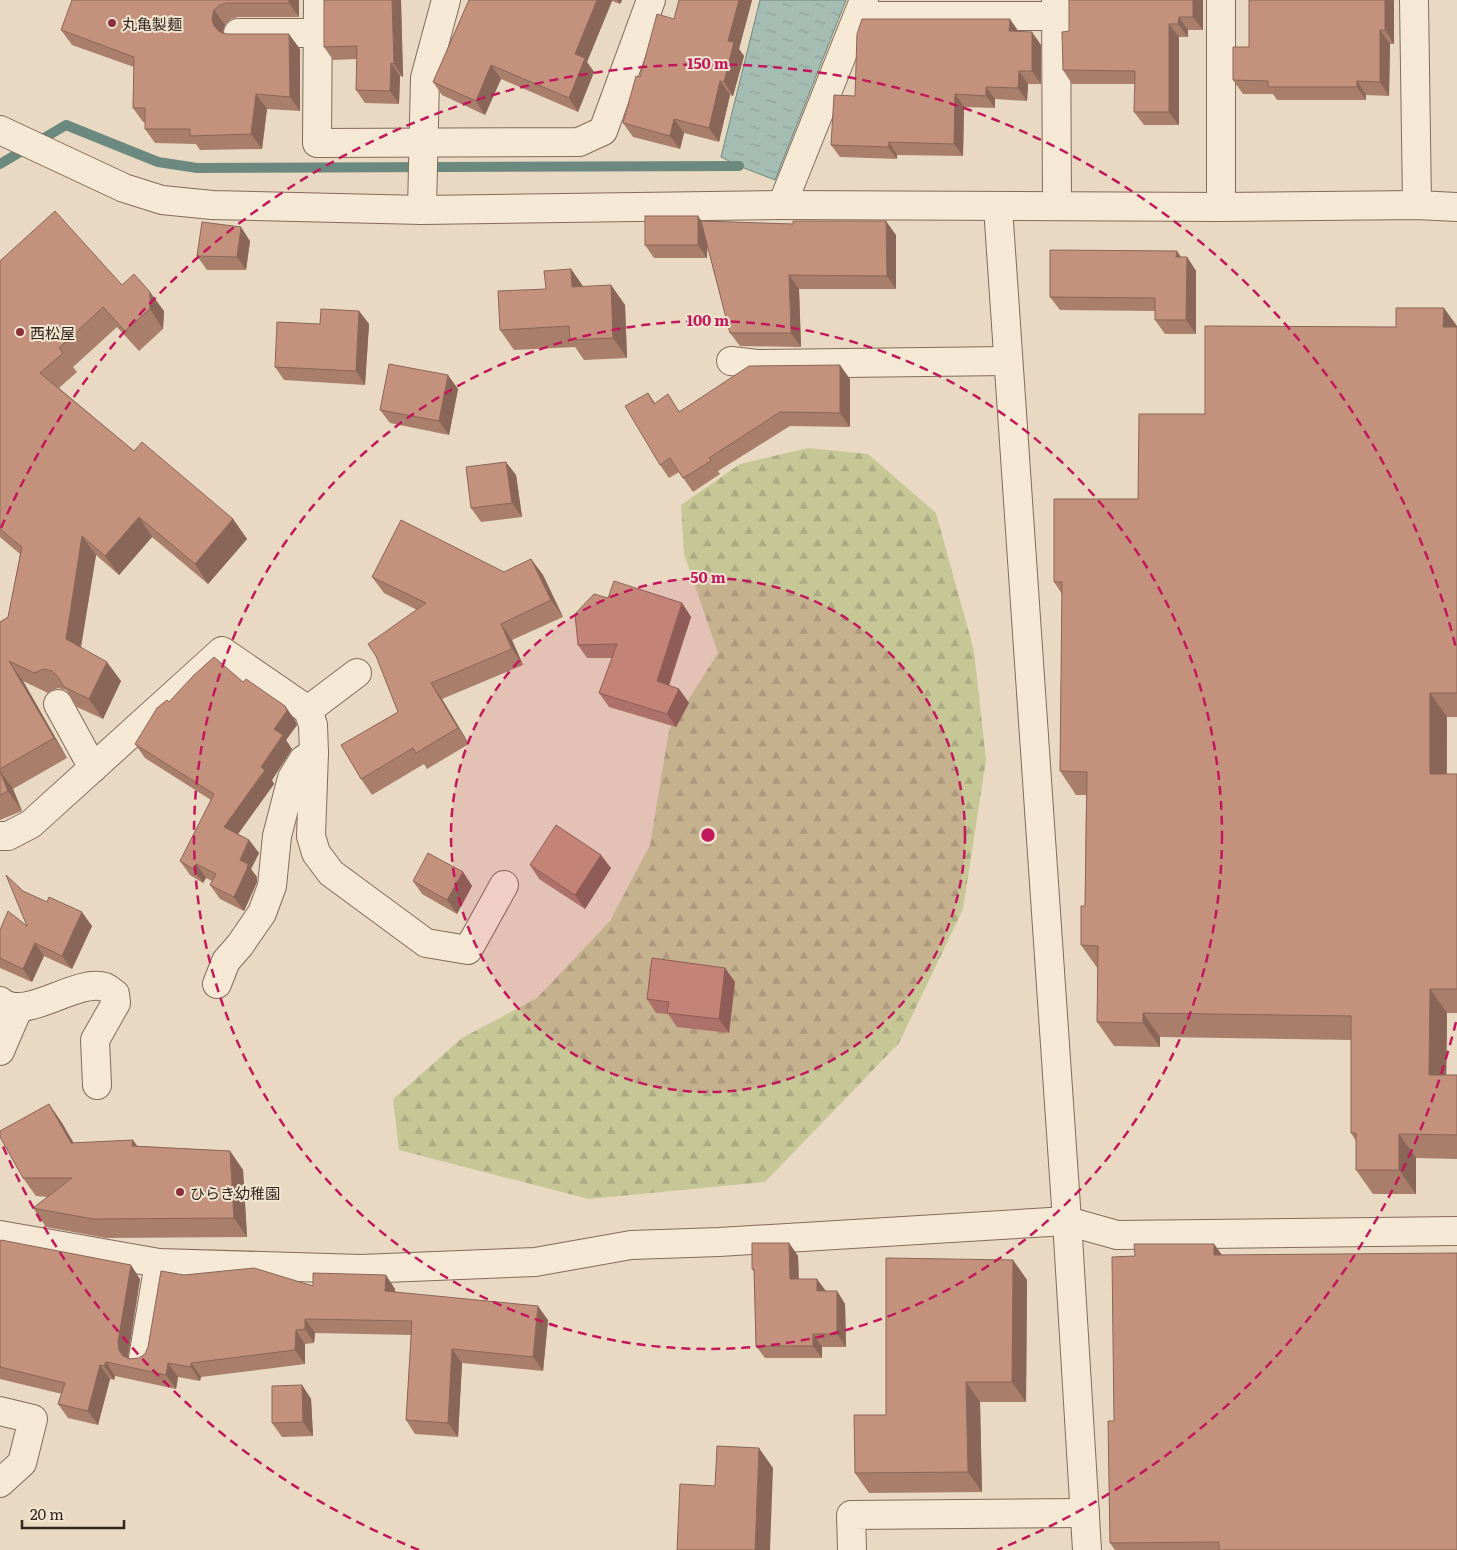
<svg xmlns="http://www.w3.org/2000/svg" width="1457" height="1550" viewBox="0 0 1457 1550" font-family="Literata,'Noto Sans JP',serif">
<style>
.forest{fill:url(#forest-firs)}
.water{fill:url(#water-ripples);stroke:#6c897f}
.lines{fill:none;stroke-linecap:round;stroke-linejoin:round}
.stream{stroke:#6c897f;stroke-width:10}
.minor-casing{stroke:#816b5b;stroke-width:30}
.minor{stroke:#f5e8d4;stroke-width:28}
.wall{fill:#a97e6b}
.shaded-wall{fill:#896657}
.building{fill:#c4927c;stroke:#896657}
.ring{fill:none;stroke:#c2185b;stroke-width:2.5;stroke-dasharray:9 6}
.poi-dot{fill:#8a313c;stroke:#f1e4d1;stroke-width:2}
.labels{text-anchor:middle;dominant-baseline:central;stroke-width:4;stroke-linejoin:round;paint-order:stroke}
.poi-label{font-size:15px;fill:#32261e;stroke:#f1e4d1;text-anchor:start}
.centre{fill:#c2185b;stroke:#f1e4d1;stroke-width:2.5}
.ring-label{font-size:15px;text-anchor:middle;font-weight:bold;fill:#c2185b;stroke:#f1e4d1;stroke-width:4;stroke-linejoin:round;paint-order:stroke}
</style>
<defs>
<pattern id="forest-firs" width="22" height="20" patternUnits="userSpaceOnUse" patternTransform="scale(1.25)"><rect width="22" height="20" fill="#c6c697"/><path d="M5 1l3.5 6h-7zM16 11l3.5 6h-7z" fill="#abaa82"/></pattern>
<pattern id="water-ripples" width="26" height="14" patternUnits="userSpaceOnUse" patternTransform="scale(1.25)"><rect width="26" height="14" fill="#a4bcb2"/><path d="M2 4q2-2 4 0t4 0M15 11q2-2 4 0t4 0" fill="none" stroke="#8ea199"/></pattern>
</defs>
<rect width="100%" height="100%" fill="#e9d9c2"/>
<!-- forest -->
<path class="forest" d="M 808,448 L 868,454 L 936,513 L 974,651 L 986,760 L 963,909 L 899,1043 L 765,1182 L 589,1199 L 399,1150 L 393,1099 L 462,1038 L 537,998 L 610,921 L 650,845 L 669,730 L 718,653 L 684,554 L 681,505 L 740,464 Z"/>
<!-- water -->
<path class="water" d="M 760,0 L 846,0 L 775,180 L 739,166 L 721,157 Z"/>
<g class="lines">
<!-- stream -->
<path class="stream" d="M 0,164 L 66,125 L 158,162 L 197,168 L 739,166"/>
<defs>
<g id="minor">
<path d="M 318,0 L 317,143 L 579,142 L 603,131 L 651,0"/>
<path d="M 1056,0 L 1057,206"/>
<path d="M 1221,0 L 1221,207"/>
<path d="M 1414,0 L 1417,205"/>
<path d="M 858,16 L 1056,16"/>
<path d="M 238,33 L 318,33"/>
<path d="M 0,130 L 124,188 L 162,200 L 212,205 L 422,210 L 782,205 L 1221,207 L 1417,205 L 1457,207"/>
<path d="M 782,205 L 864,0"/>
<path d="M 998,207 L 1067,1221 L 1087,1550"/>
<path d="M 422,210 L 425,78 L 446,0"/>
<path d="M 731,361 L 757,364 L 1008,361"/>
<path d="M 58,704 L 93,768"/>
<path d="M 308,710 L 357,673"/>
<path d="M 0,836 L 8,836 L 31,824 L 222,651 L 308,710 L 313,725 L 314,753 L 311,836 L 316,853 L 331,873 L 426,943 L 468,950 L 504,885"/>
<path d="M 217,984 L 226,961 L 240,945 L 262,913 L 272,886 L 277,836 L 292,778 L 303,760 L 314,753"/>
<path d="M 0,1001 C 25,1023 75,978 105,987 C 108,988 112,992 115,994 L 116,1003 L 95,1040 L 97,1085"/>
<path d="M 0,1051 L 19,1007"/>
<path d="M 0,1235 L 159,1263 L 361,1269 L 535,1262 L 631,1245 L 719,1242 L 1067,1221 L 1117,1235 L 1457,1231"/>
<path d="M 143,1358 L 159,1263"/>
<path d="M 0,1411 L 33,1419 L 22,1463 L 0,1483"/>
<path d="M 852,1550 L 851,1515 L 1085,1513"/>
</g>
</defs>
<!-- minor casing -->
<use href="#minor" class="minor-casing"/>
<!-- minor -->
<use href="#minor" class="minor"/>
</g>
<!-- wall -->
<g class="wall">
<path d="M 72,0 L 299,0 L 299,17 L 238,17 L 231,19 L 225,25 L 223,33 L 300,49 L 300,111 L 267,109 L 262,149 L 200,150 L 196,144 L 155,143 L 145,129 L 145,122 L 143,122 L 133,108 L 134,67 L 72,45 L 61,30 Z"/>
<path d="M 324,0 L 401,0 L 403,77 L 400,76 L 399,104 L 365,103 L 356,90 L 357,59 L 333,60 L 324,47 Z"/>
<path d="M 469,0 L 622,0 L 620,4 L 612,1 L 587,62 L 594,72 L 578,112 L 501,79 L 485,115 L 442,95 L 433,82 Z"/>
<path d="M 679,0 L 752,0 L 739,49 L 744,56 L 733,96 L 730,95 L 719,142 L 684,133 L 680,149 L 633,137 L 623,123 L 640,77 L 674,19 Z"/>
<path d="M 1069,0 L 1203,0 L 1203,30 L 1188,30 L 1188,37 L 1179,37 L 1179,125 L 1144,125 L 1134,112 L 1135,84 L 1072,84 L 1063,70 L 1069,31 Z"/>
<path d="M 1394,0 L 1394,44 L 1390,44 L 1389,96 L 1366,95 L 1366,100 L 1277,100 L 1273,94 L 1243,94 L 1233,80 L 1249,47 Z"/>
<path d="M 1019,32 L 1041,45 L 1041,84 L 1028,84 L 1027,101 L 995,99 L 995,108 L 964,107 L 963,156 L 897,155 L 897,159 L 840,157 L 831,145 L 855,96 Z"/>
<path d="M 701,221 L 896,235 L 896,289 L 799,289 L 801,347 L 740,346 L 730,333 L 707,245 L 707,258 L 654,258 L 645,245 Z"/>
<path d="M 250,241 L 246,270 L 207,270 L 197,256 Z"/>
<path d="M 1181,257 L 1187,257 L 1196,271 L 1196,334 L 1165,334 L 1155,320 L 1155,311 L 1060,310 L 1050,297 Z"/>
<path d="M 0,261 L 122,285 L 164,311 L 163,329 L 139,351 L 117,327 L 73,367 L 77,372 L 59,388 L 134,451 L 233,519 L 247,539 L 208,584 L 152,537 L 119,575 L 96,555 L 81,647 L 121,681 L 103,719 L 77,707 L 66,690 L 58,688 L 48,693 L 23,681 L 67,758 L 13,789 L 22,811 L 0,820 L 0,622 L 8,617 L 20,554 L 0,537 Z"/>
<path d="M 571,269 L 583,287 L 611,285 L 625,305 L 627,358 L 584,360 L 575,347 L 514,350 L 500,330 L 546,289 Z"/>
<path d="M 359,311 L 369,324 L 365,385 L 284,380 L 275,367 L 320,324 Z"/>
<path d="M 1457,326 L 1457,717 L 1447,717 L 1447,774 L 1457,774 L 1457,1013 L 1447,1013 L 1446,1075 L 1457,1075 L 1457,1159 L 1416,1158 L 1416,1194 L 1373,1194 L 1356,1170 L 1356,1141 L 1351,1133 L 1351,1040 L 1160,1037 L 1160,1047 L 1114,1046 L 1097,1022 L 1098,969 L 1081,945 L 1085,906 L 1086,795 L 1076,795 L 1060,771 L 1062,594 L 1054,582 L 1138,499 L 1205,414 L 1396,327 Z"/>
<path d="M 850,379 L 850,427 L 790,426 L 718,471 L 720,474 L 693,492 L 679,472 L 669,478 L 660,465 L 648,393 L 655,403 L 680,411 Z"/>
<path d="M 458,389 L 449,435 L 390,423 L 380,410 Z"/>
<path d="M 516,475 L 522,517 L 481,522 L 471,508 Z"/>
<path d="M 531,559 L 543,575 L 563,617 L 512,640 L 523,665 L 442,699 L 469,744 L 427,769 L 424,764 L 372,795 L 361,779 L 398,712 L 417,610 L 384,593 L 372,577 L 504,572 Z"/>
<path d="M 608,598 L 682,603 L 691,617 L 669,686 L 679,689 L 689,703 L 676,727 L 609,707 L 599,693 L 612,658 L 587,658 L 578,645 Z"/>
<path d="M 243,682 L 285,706 L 295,720 L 297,725 L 286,740 L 292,749 L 272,780 L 274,784 L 238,834 L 249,840 L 259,853 L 251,869 L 257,877 L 257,882 L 244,911 L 220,899 L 210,885 L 212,881 L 206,878 L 203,883 L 190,875 L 180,861 L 211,800 L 145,758 L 135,744 L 169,702 Z"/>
<path d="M 530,865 L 611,868 L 585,909 L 539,879 Z"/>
<path d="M 463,872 L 472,886 L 457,914 L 422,894 L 413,881 Z"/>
<path d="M 23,891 L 92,926 L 72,969 L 44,956 L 32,982 L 0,968 L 0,930 L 27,926 Z"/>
<path d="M 725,968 L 735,982 L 729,1033 L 677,1027 L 668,1014 L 656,1013 L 647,999 Z"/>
<path d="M 49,1104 L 62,1123 L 74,1143 L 133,1140 L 137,1146 L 230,1151 L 243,1170 L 247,1237 L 106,1238 L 46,1227 L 33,1208 L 48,1197 L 36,1196 L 23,1178 Z"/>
<path d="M 0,1241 L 140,1279 L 128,1356 L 128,1358 L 130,1359 L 139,1358 L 145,1354 L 184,1275 L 313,1286 L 395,1289 L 395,1292 L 548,1320 L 543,1371 L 462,1363 L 458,1437 L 415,1434 L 406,1420 L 411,1335 L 315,1333 L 314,1343 L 305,1344 L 305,1364 L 201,1377 L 200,1381 L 178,1377 L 176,1389 L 115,1376 L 114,1380 L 110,1379 L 98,1425 L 68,1418 L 58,1404 L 62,1394 L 0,1379 Z"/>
<path d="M 789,1243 L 798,1256 L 799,1279 L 826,1291 L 837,1291 L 845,1304 L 846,1347 L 822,1347 L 822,1358 L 765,1358 L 756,1346 L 754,1272 L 752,1269 Z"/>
<path d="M 1214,1244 L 1222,1255 L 1457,1550 L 1115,1550 L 1110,1543 L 1114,1421 L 1135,1256 Z"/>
<path d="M 1013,1260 L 1027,1280 L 1026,1402 L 980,1402 L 982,1492 L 869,1493 L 855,1473 L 886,1415 Z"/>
<path d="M 302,1385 L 311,1399 L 313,1436 L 282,1437 L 272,1423 Z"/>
</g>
<!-- shaded-wall -->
<g class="shaded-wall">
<path d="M 289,0 L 299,0 L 299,17 L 289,3 Z"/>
<path d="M 392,0 L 401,0 L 403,77 L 394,64 Z"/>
<path d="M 597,0 L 612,0 L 612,1 L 587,62 L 594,72 L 578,112 L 569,98 L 575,54 Z"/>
<path d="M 617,0 L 622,0 L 620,4 Z"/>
<path d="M 739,0 L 752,0 L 739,49 L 744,56 L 733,96 L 724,82 L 728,41 Z"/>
<path d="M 1193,0 L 1203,0 L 1203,30 L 1193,17 Z"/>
<path d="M 1385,0 L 1394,0 L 1394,44 L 1385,30 Z"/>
<path d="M 214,10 L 225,25 L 222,33 L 214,26 L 212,19 Z"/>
<path d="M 1179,17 L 1188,30 L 1188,37 L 1178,24 Z"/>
<path d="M 1010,19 L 1019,32 L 1009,31 Z"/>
<path d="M 1169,24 L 1179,37 L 1179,125 L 1169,112 Z"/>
<path d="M 1380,30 L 1390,44 L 1389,96 L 1380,82 Z"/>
<path d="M 1032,32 L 1041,45 L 1041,84 L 1032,71 Z"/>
<path d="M 289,34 L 300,49 L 300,111 L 290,97 Z"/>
<path d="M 391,63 L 400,76 L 399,104 L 390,91 Z"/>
<path d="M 491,65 L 501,79 L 485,115 L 476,101 Z"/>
<path d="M 1019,71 L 1028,84 L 1027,101 L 1018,88 Z"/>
<path d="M 720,81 L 730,95 L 719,142 L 709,128 Z"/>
<path d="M 1357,81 L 1366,95 L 1366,100 L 1357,87 Z"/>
<path d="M 986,87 L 995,99 L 995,108 L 986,96 Z"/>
<path d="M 256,94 L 267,109 L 262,149 L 251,134 Z"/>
<path d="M 955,94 L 964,107 L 963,156 L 954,144 Z"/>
<path d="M 674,119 L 684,133 L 680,149 L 670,136 Z"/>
<path d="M 889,142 L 897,155 L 897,159 L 888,147 Z"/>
<path d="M 698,216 L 708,230 L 707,258 L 698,245 Z"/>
<path d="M 886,221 L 896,235 L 896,289 L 887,276 Z"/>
<path d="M 241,227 L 250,241 L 246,270 L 237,257 Z"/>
<path d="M 1177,251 L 1186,264 L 1176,257 Z"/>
<path d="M 1187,257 L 1196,271 L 1196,334 L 1186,320 Z"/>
<path d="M 571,269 L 585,289 L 572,287 Z"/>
<path d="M 789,275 L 799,289 L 801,347 L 791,333 Z"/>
<path d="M 611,285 L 625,305 L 627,358 L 613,338 Z"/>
<path d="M 150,292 L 164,311 L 163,329 L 150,309 Z"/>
<path d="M 1444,308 L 1457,326 L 1457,346 L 1443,327 Z"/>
<path d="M 359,311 L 369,324 L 365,385 L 356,371 Z"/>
<path d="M 840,365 L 850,379 L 850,427 L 840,413 Z"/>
<path d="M 448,375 L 458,389 L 449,435 L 439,421 Z"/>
<path d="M 506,462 L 516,475 L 522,517 L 512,503 Z"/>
<path d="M 139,517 L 152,537 L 119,575 L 105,556 Z"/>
<path d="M 233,519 L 247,539 L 208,584 L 195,564 Z"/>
<path d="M 82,536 L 96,555 L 79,658 L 66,639 Z"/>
<path d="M 531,559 L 543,575 L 563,617 L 551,600 Z"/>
<path d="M 682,603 L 691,617 L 666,694 L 657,681 Z"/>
<path d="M 501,624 L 512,640 L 523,665 L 512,649 Z"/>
<path d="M 9,661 L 23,681 L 67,758 L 54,738 Z"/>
<path d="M 107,662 L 121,681 L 103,719 L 89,699 Z"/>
<path d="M 431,683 L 442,699 L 469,744 L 458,728 Z"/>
<path d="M 679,689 L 689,703 L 676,727 L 667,714 Z"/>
<path d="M 1430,693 L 1447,717 L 1446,798 L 1430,774 Z"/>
<path d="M 285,706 L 295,720 L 297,725 L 286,740 L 292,749 L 272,780 L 274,784 L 233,841 L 224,827 L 261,767 L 274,729 Z"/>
<path d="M 0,771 L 13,789 L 22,811 L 8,791 Z"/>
<path d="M 249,840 L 259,853 L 251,869 L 257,877 L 257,882 L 244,911 L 234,897 L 240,860 Z"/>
<path d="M 601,855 L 611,868 L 585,909 L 575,895 Z"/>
<path d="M 196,864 L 206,878 L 203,883 L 193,869 Z"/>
<path d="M 463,872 L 472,886 L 457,914 L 447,900 Z"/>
<path d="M 82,912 L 92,926 L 72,969 L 62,956 Z"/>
<path d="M 35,943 L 44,956 L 32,982 L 23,969 Z"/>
<path d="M 725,968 L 735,982 L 729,1033 L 719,1019 Z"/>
<path d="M 1430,989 L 1447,1013 L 1446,1099 L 1429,1075 Z"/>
<path d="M 1143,1013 L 1160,1037 L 1160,1047 L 1143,1023 Z"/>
<path d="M 49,1104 L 62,1123 L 84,1162 L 71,1143 Z"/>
<path d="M 1399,1134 L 1416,1158 L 1416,1194 L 1399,1170 Z"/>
<path d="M 133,1140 L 146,1159 L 132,1146 Z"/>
<path d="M 230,1151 L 243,1170 L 247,1237 L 234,1218 Z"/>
<path d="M 789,1243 L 798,1256 L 799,1291 L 790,1279 Z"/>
<path d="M 1214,1244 L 1232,1269 L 1214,1255 Z"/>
<path d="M 1013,1260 L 1027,1280 L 1026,1402 L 1012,1382 Z"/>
<path d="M 131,1265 L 140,1279 L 128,1356 L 129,1364 L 119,1350 L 118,1342 Z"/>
<path d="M 386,1275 L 395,1289 L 395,1305 L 385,1291 Z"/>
<path d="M 817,1279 L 826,1291 L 817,1291 Z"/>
<path d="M 837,1291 L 845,1304 L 846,1347 L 837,1334 Z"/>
<path d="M 538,1306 L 548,1320 L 543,1371 L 533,1357 Z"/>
<path d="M 305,1319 L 315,1333 L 314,1343 L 305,1329 Z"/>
<path d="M 296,1330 L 305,1344 L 305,1364 L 295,1350 Z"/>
<path d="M 813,1334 L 822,1347 L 822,1358 L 813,1346 Z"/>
<path d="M 452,1349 L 462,1363 L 458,1437 L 448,1423 Z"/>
<path d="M 106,1362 L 115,1376 L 114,1380 L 104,1366 Z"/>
<path d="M 168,1363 L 178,1377 L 176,1389 L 166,1375 Z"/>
<path d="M 191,1363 L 201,1377 L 200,1381 L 191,1367 Z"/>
<path d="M 100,1365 L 110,1379 L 98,1425 L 88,1411 Z"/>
<path d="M 966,1382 L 980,1402 L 982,1492 L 968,1472 Z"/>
<path d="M 302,1385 L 311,1399 L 313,1436 L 303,1422 Z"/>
<path d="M 759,1448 L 773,1468 L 770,1550 L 755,1550 Z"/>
</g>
<!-- building -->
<g class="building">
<path d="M 72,0 L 289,0 L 289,3 L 227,3 L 220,5 L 214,10 L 212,19 L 214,26 L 220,32 L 227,34 L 289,34 L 290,97 L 256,94 L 251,134 L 190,136 L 190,129 L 145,129 L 145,108 L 133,108 L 134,57 L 61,30 Z"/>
<path d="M 324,0 L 392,0 L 394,64 L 391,63 L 390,91 L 356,90 L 357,46 L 324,47 Z"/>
<path d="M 469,0 L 597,0 L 575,54 L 585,58 L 569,98 L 491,65 L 476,101 L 433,82 Z"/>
<path d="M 679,0 L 739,0 L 728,41 L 734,42 L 724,82 L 720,81 L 709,128 L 674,119 L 670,136 L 623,123 L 636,76 L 640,77 L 657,14 L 674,19 Z"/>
<path d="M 1069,0 L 1193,0 L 1193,17 L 1179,17 L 1178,24 L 1169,24 L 1169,112 L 1134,112 L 1135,71 L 1063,70 L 1062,32 L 1069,31 Z"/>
<path d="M 1249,0 L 1385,0 L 1385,30 L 1380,30 L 1380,82 L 1357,81 L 1357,87 L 1268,87 L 1268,81 L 1233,80 L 1233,47 L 1249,47 Z"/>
<path d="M 862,19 L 1010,19 L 1009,31 L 1032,32 L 1032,71 L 1019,71 L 1018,88 L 986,87 L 986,96 L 955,94 L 954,144 L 889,142 L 888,147 L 831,145 L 834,95 L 855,96 L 857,34 Z"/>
<path d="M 55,211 L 122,285 L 134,274 L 150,292 L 150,309 L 125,331 L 103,307 L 59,348 L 63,353 L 40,373 L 134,451 L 142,442 L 233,519 L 195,564 L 139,517 L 105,556 L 82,536 L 66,639 L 107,662 L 89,699 L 64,687 L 58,677 L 52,671 L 44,669 L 34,673 L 9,661 L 54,738 L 0,769 L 0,622 L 8,617 L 22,547 L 0,529 L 0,261 Z"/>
<rect x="645" y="216" width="53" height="29"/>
<path d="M 701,221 L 793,224 L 793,221 L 886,221 L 887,276 L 789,275 L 791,333 L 730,333 Z"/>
<path d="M 202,222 L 241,227 L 237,257 L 197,256 Z"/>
<path d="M 1050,250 L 1177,251 L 1176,257 L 1187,257 L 1186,320 L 1155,320 L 1155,298 L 1050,297 Z"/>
<path d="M 571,269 L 572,287 L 611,285 L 613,338 L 570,340 L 569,326 L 500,330 L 498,291 L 546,289 L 544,271 Z"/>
<path d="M 1396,308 L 1444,308 L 1443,327 L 1457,327 L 1457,693 L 1430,693 L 1430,774 L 1457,774 L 1457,989 L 1430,989 L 1429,1075 L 1457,1075 L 1457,1135 L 1399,1134 L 1399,1170 L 1356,1170 L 1356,1133 L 1351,1133 L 1351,1016 L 1143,1013 L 1143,1023 L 1097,1022 L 1098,946 L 1081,945 L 1081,906 L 1085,906 L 1087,772 L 1060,771 L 1062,582 L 1054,582 L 1054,499 L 1138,499 L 1139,414 L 1205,414 L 1205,326 L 1396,327 Z"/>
<path d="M 321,309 L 359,311 L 356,371 L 275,367 L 277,322 L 320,324 Z"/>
<path d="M 389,364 L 448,375 L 439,421 L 380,410 Z"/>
<path d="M 840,365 L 840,413 L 780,412 L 709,458 L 711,461 L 683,478 L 670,458 L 660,465 L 625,406 L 648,393 L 654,404 L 668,394 L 679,412 L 749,366 Z"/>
<path d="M 506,462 L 512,503 L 471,508 L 466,467 Z"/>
<path d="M 401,520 L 504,572 L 531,559 L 551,600 L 501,624 L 512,649 L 431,683 L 458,728 L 416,753 L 413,748 L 361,779 L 341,745 L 398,712 L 376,656 L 368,644 L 426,603 L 372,577 Z"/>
<path d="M 614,581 L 682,603 L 657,681 L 679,689 L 667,714 L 599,693 L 617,644 L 578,645 L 575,614 L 594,594 L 608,598 Z"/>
<path d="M 214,657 L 243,682 L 246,679 L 285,706 L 287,711 L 274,729 L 283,735 L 261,767 L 265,770 L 224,827 L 249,840 L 240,860 L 248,864 L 247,869 L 234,897 L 210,885 L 216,874 L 196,864 L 193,869 L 180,861 L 214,794 L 135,744 L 157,708 L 167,700 L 169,702 L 193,676 Z"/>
<path d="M 0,771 L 8,791 L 0,795 Z"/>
<path d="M 556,825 L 601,855 L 575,895 L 530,865 Z"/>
<path d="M 428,853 L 463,872 L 447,900 L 413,881 Z"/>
<path d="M 6,875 L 23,891 L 47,902 L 49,897 L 82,912 L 62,956 L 35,943 L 23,969 L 0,958 L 0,930 L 8,911 L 27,926 Z"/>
<path d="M 652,958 L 725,968 L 719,1019 L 667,1013 L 669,1002 L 647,999 Z"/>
<path d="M 49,1104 L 71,1143 L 133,1140 L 132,1146 L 230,1151 L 234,1218 L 93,1219 L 33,1208 L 72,1178 L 23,1178 L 0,1137 L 0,1131 Z"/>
<path d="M 1,1240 L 131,1265 L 118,1342 L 119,1350 L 123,1356 L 130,1359 L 139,1358 L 145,1354 L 148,1347 L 161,1271 L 184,1275 L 254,1268 L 313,1286 L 313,1273 L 386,1275 L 385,1291 L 538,1306 L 533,1357 L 452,1349 L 448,1423 L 406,1420 L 412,1321 L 305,1319 L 305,1329 L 296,1330 L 295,1350 L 191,1363 L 191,1367 L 168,1363 L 166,1375 L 106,1362 L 104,1366 L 100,1365 L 88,1411 L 58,1404 L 65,1383 L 0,1367 L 0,1241 Z"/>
<path d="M 752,1243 L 789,1243 L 790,1279 L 817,1279 L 817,1291 L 837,1291 L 837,1334 L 813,1334 L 813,1346 L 756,1346 L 754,1269 L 752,1269 Z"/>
<path d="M 1134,1244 L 1214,1244 L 1214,1255 L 1457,1253 L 1457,1550 L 1219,1550 L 1219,1542 L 1110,1543 L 1108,1421 L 1114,1421 L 1112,1257 L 1135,1256 Z"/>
<path d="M 886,1258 L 1013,1260 L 1012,1382 L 966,1382 L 968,1472 L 855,1473 L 854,1415 L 886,1415 Z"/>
<path d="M 302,1385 L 303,1422 L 272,1423 L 272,1386 Z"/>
<path d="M 717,1446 L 759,1448 L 755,1550 L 677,1550 L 680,1484 L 715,1486 Z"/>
</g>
<!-- distance rings -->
<circle cx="708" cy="835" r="257" fill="#c2185b" fill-opacity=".12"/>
<g class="ring">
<circle cx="708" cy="835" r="257"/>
<circle cx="708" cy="835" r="514"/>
<path d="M1456 1022A771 771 0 0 1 997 1550M419 1550A771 771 0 0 1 1 1142M1 528A771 771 0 0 1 1456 648"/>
</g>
<!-- markers -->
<g class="poi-dot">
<circle cx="112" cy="23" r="5"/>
<circle cx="20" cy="332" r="5"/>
<circle cx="180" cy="1192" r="5"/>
</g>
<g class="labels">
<!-- poi labels -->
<g class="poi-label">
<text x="122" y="23">丸亀製麺</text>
<text x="30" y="332">西松屋</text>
<text x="190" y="1192">ひらき幼稚園</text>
</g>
</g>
<circle cx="708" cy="835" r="8" class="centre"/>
<g class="ring-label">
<text x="708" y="69">150 m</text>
<text x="708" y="326">100 m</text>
<text x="708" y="583">50 m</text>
</g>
<!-- scale -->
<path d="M22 1520v8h102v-8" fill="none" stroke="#32261e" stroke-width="2.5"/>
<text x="30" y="1520" font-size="15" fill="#32261e" stroke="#f1e4d1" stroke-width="4" paint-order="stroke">20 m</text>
</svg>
